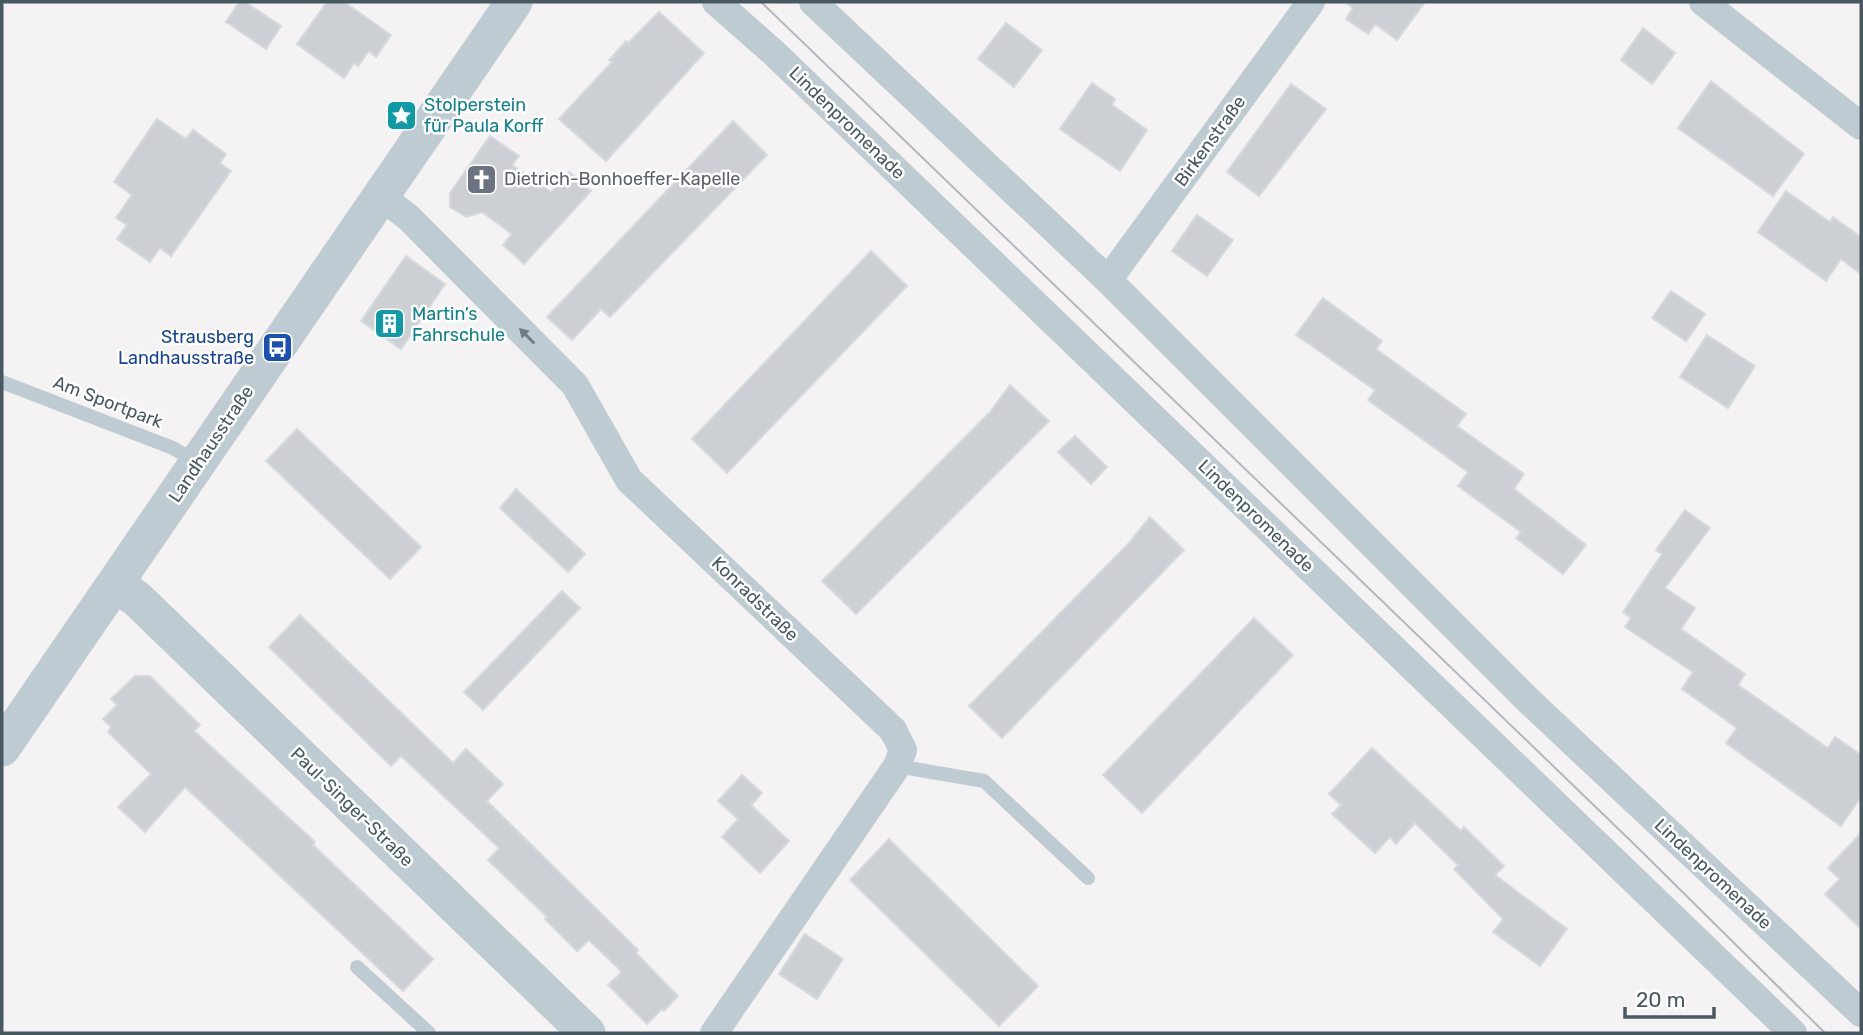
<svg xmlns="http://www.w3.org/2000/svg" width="1863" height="1035" viewBox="0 0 1863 1035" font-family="Rubik,sans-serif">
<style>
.building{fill:#ccd0d4;stroke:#d6d9de;stroke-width:2}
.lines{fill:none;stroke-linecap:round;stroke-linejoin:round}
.service{stroke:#bfcbd2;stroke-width:14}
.minor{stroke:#bfcbd2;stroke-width:28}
.tertiary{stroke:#bfcbd2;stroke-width:37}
.tram{stroke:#b4b8bd;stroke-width:2}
.oneway{fill:#6c7a83}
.labels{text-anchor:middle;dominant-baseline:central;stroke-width:5;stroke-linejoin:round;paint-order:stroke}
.culture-label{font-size:18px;fill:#0d838f;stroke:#fff;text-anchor:start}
.street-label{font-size:18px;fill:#485861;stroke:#fff}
.worship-label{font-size:18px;fill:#5b616d;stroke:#fff;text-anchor:start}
.transit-label{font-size:18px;fill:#164399;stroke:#fff;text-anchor:end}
</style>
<rect width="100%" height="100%" fill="#f4f2f2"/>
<!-- building -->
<g class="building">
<path d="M 239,2 L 245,2 L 281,26 L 266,49 L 226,22 Z"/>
<path d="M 327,2 L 344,2 L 391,35 L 376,57 L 369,51 L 358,66 L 354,63 L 344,78 L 297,44 Z"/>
<path d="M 1345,2 L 1425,2 L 1397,40 L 1375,24 L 1368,34 L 1346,19 L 1353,8 Z"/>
<path d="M 659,12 L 704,53 L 606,161 L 559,119 L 612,62 L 609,60 L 626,41 L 628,43 Z"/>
<path d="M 1006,23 L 1042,50 L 1014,87 L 978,59 Z"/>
<path d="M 1643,28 L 1675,53 L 1652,84 L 1621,60 Z"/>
<path d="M 1711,81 L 1804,154 L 1773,196 L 1678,128 Z"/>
<path d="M 1092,83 L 1115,99 L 1112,105 L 1147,130 L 1120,171 L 1060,129 Z"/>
<path d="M 1291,84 L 1326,109 L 1259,196 L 1227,172 Z"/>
<path d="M 157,119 L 186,139 L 193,130 L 226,154 L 220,163 L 231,171 L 171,256 L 160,248 L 150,262 L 117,239 L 127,225 L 116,218 L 132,195 L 114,182 Z"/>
<path d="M 733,121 L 767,155 L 610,317 L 601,309 L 572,340 L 547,317 Z"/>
<path d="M 490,136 L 519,156 L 512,165 L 551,192 L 569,172 L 591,191 L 524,264 L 503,245 L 512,234 L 482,212 L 466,217 L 450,207 L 450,193 Z"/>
<path d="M 1786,191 L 1830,222 L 1833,217 L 1861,237 L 1861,274 L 1841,259 L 1826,281 L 1758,232 Z"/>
<path d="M 1197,215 L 1233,240 L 1207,276 L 1172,251 Z"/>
<path d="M 871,251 L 907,286 L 727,473 L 692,439 Z"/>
<path d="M 406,256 L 445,284 L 401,349 L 361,321 Z"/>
<path d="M 1671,291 L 1705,314 L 1686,341 L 1652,318 Z"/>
<path d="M 1323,298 L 1382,341 L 1376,349 L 1466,414 L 1457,426 L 1524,474 L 1514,489 L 1586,545 L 1563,574 L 1516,538 L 1521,532 L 1458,486 L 1468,472 L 1368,400 L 1375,390 L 1296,335 Z"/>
<path d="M 1707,335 L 1755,366 L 1728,408 L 1680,377 Z"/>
<path d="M 1010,385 L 1049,421 L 856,614 L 822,581 L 990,412 Z"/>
<path d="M 297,429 L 421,547 L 390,579 L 266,461 Z"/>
<path d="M 1075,436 L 1107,467 L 1091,484 L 1058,452 Z"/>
<path d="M 516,489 L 585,554 L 568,572 L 500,508 Z"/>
<path d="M 1685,510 L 1710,528 L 1665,588 L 1695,608 L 1681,629 L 1745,674 L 1738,685 L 1828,748 L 1835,737 L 1861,755 L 1861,797 L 1841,826 L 1726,743 L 1737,728 L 1682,689 L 1693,672 L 1625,627 L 1631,618 L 1623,612 L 1662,554 L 1656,550 Z"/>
<path d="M 1150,517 L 1184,550 L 1002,738 L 969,706 L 1128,544 Z"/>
<path d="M 562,591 L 580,608 L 483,710 L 464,692 Z"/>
<path d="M 300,615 L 453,763 L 466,749 L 503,784 L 487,801 L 638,950 L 636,953 L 678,996 L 664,1011 L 662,1009 L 647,1024 L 608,985 L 622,972 L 589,940 L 577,951 L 545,919 L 547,917 L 488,860 L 499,848 L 401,756 L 391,766 L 269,647 Z"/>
<path d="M 1254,618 L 1293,655 L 1142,813 L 1103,775 Z"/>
<path d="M 135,676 L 150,676 L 200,725 L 194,731 L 315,842 L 313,845 L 433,959 L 403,991 L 185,787 L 145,832 L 118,807 L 151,774 L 108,732 L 111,727 L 103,719 L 117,705 L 111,699 Z"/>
<path d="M 1372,748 L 1461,831 L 1464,827 L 1504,866 L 1495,875 L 1567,929 L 1540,966 L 1493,932 L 1503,919 L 1454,869 L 1458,865 L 1415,823 L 1396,844 L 1390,837 L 1375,853 L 1332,814 L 1341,805 L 1329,794 Z"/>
<path d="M 742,775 L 762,793 L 751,805 L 789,841 L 760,873 L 722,837 L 738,819 L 718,801 Z"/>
<path d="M 1861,833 L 1861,929 L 1825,894 L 1840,879 L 1828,868 Z"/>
<path d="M 889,839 L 1038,986 L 999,1026 L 850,880 Z"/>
<path d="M 805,934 L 843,959 L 817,999 L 779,974 Z"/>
</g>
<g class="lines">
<!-- service -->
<g class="service">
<path d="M 2,382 L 173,448 L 197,462"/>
<path d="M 897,766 L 984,781 L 1088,878"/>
<path d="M 357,967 L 429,1033"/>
</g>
<!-- minor -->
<g class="minor">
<path d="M 716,2 L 774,53 L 1793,1033"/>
<path d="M 813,2 L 1108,280 L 1530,702 L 1861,1013"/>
<path d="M 1703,2 L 1861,126"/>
<path d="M 381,196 L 409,218 L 575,385 L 629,480 L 893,730 L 903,750 L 897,766 L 714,1033"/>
<path d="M 1108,280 L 1311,2"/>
</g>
<!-- tertiary -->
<g class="tertiary">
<path d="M 116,584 L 137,599 L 587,1033"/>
<path d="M 2,748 L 514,2"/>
</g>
<!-- tram -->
<path class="tram" d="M 761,2 L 1634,844 L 1825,1033"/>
</g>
<!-- one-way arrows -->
<defs><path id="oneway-solid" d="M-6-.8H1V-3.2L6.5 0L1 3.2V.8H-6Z" transform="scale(1.75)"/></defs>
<use class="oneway" href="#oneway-solid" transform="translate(527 336) rotate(-135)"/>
<!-- icons -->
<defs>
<symbol id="sight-square" viewBox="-11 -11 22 22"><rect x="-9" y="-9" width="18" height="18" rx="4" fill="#0f9aa8" stroke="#fff"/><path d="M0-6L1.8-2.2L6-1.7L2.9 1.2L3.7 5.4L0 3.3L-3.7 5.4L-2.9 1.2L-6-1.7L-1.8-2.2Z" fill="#fff"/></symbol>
<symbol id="church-square" viewBox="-11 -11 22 22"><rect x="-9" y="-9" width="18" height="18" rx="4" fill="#6b7280" stroke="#fff"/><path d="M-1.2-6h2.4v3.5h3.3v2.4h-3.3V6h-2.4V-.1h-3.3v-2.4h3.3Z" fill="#fff"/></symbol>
<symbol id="building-square" viewBox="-11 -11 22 22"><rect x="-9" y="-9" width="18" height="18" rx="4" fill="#0f9aa8" stroke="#fff"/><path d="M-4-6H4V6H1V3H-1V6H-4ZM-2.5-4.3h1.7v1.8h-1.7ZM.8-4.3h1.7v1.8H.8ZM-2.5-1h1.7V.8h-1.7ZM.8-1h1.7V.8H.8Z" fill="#fff"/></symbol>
<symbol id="bus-square" viewBox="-11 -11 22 22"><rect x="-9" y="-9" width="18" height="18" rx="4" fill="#1a4fb4" stroke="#fff"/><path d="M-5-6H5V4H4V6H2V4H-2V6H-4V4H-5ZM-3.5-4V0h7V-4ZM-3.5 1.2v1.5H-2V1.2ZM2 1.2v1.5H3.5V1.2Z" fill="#fff"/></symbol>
</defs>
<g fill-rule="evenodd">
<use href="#sight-square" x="384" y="98" width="35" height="35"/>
<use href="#church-square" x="464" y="162" width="35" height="35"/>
<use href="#building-square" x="372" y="306" width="35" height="35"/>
<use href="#bus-square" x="260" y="330" width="35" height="35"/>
</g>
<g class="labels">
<!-- culture labels -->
<g class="culture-label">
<text x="424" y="105">Stolperstein<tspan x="424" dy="21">für Paula Korff</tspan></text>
<text x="412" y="314">Martin’s<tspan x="412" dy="21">Fahrschule</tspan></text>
</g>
<!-- street labels -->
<g class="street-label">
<text transform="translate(847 123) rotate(44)">Lindenpromenade</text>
<text transform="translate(1210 141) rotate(-54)">Birkenstraße</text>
<text transform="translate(108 402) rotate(21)">Am Sportpark</text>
<text transform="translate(211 444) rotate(-56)">Landhausstraße</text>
<text transform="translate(1256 516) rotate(44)">Lindenpromenade</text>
<text transform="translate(755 599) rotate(44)">Konradstraße</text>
<text transform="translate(352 807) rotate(44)">Paul-Singer-Straße</text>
<text transform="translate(1713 874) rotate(43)">Lindenpromenade</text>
</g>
<!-- worship labels -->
<g class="worship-label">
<text x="504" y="179">Dietrich-Bonhoeffer-Kapelle</text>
</g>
<!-- transit labels -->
<g class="transit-label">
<text x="254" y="337">Strausberg<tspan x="254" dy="21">Landhausstraße</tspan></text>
</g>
</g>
<!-- border -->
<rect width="1863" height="1035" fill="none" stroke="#485861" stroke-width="7"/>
<!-- scale -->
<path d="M1625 1007v10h89v-10" fill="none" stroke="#485861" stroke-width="3.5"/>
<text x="1636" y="1007" font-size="21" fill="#485861" stroke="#ffffff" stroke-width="5" paint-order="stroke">20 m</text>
</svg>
